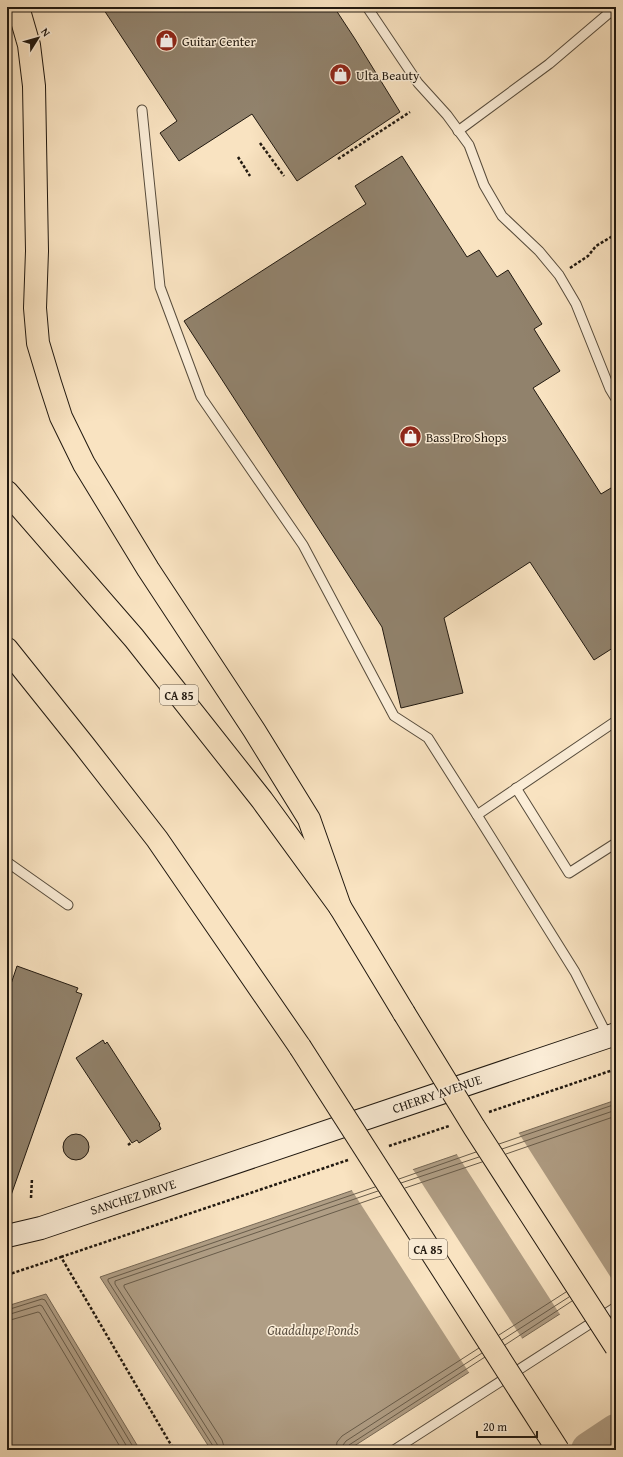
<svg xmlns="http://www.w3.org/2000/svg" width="623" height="1457" viewBox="0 0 623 1457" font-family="'Gentium Book Plus',serif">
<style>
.water{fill:#b09e85;stroke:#776956}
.pier{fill:#f9e3c1}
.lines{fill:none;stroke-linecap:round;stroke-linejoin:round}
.shore{stroke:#685c4a;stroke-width:1}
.river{stroke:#b09e85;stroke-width:36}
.building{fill:#91826c;stroke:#211910}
.lane-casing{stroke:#574c3c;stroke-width:11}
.secondary-casing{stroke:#211910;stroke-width:24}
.highway-casing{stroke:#211910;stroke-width:24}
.path{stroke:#211910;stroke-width:2.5;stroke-dasharray:3 2;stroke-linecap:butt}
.lane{stroke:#fbedd7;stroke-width:9}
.secondary{stroke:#fbedd7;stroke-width:22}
.highway{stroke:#f9e3c1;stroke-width:22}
.highway-bridge-casing{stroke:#211910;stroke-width:24;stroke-linecap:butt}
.highway-bridge{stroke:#f9e3c1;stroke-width:22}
.labels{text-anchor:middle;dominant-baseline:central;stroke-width:3;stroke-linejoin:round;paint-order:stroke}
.shield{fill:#fbedd7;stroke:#62594c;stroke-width:1}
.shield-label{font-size:12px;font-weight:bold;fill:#211910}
.poi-label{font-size:13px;fill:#211910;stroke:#fbedd7;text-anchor:start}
.street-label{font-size:13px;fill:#211910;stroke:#fbedd7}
.water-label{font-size:14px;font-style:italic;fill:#5a4e3f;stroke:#fbedd7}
</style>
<rect width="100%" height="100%" fill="#f9e3c1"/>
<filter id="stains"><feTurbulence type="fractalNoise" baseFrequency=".005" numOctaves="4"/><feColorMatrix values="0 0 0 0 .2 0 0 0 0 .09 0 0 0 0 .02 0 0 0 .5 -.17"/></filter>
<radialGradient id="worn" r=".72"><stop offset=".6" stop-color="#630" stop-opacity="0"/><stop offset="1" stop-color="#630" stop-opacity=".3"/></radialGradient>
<!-- water -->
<g class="water">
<path d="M 616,1100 L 616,1281 L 591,1294 L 348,1450 L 211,1450 L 100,1277 Z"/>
<path d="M 46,1294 L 140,1450 L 7,1450 L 7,1306 Z"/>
</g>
<!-- pier -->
<g class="pier">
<path d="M 518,1132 L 615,1284 L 592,1295 L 561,1316 L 456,1153 Z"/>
<path d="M 412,1168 L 523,1340 L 470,1374 L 351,1189 Z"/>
</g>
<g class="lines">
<!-- shore -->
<g class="shore">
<path d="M 499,1144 L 616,1104"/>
<path d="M 502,1149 L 616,1110"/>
<path d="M 506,1154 L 616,1116"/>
<path d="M 399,1179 L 476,1152"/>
<path d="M 401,1183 L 479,1157"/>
<path d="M 405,1188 L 482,1162"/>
<path d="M 7,1310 L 42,1299 L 45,1300 L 135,1450"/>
<path d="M 7,1315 L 40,1305 L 42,1306 L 129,1450"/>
<path d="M 7,1321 L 38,1312 L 40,1313 L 122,1450"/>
<path d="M 499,1335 L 566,1292"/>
<path d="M 502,1340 L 569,1297"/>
<path d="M 505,1345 L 572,1301"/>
<path d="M 214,1450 L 213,1446 L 108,1281 L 108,1279 L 375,1187"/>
<path d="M 219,1450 L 217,1444 L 115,1284 L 115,1281 L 378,1191"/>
<path d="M 225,1450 L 222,1440 L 124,1287 L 124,1285 L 381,1196"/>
<path d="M 336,1450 L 337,1442 L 342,1436 L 479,1348"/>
<path d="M 342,1450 L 343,1445 L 346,1441 L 482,1353"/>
<path d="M 347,1450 L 349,1445 L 485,1357"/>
</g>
<!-- river -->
<path class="river" d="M 589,1450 L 616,1432"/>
</g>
<!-- building -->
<g class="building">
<path d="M 102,7 L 334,7 L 355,39 L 400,112 L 297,181 L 252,114 L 179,161 L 160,133 L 177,121 Z"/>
<path d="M 402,156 L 467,257 L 479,250 L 497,277 L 508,270 L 542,324 L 534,329 L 560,371 L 533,388 L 601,494 L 616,485 L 616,646 L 594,660 L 530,562 L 444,618 L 463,693 L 401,708 L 382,627 L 184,321 L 366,204 L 355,186 Z"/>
<path d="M 17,966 L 78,988 L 76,992 L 82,994 L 9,1201 L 7,1201 L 7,996 Z"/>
<path d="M 103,1040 L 105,1044 L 107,1042 L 160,1124 L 159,1125 L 161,1129 L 139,1143 L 137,1140 L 132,1143 L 76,1058 Z"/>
<circle cx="76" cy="1147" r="13"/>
</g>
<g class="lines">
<defs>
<g id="lane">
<path d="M 367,7 L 418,83 L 447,115 L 469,145 L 484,185 L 502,216 L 539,251 L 559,275 L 576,304 L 610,389 L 616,399"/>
<path d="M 142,110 L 160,287 L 201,397 L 303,545 L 394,716 L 428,738 L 477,815 L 575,972 L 608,1037"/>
<path d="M 458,131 L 549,64 L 616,7"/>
<path d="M 516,788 L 569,873 L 616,843"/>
<path d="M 477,815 L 616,721"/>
<path d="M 7,862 L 68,905"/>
<path d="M 394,1450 L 616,1307"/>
</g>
<path id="secondary" d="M 7,1236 L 41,1228 L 616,1034"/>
<g id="highway">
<path d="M 18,7 L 29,45 L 34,86 L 37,251 L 35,308 L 38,343 L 50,383 L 61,417 L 84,464 L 148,569 L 254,730 L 309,819 L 340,907"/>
<path d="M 7,492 L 134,638 L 262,800 L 340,907 L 404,1013"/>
<path d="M 7,649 L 83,744 L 157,839 L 300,1047"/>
</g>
</defs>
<!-- lane casing -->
<use href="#lane" class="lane-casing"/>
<!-- secondary casing -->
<use href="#secondary" class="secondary-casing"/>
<!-- highway casing -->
<use href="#highway" class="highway-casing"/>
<!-- path -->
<g class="path">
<path d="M 414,7 L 416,10"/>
<path d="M 260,143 L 284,176"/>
<path d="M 238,157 L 250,176"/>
<path d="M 338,159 L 410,112"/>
<path d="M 570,268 L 588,256 L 596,246 L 616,234"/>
<path d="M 489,1112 L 616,1069"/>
<path d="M 128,1145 L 132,1142"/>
<path d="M 389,1146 L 449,1126"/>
<path d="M 31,1198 L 32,1178"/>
<path d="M 61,1257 L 348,1160"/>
<path d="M 7,1275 L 61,1257 L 174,1450"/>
</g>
<!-- lane -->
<use href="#lane" class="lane"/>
<!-- secondary -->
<use href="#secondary" class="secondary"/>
<!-- highway -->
<use href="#highway" class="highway"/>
<defs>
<g id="highway-bridge">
<path d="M 404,1013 L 474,1127 L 616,1347"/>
<path d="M 300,1047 L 558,1450"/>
</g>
</defs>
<!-- highway-bridge casing -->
<use href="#highway-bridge" class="highway-bridge-casing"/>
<!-- highway-bridge -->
<use href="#highway-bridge" class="highway-bridge"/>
</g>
<!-- icons -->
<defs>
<symbol id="shop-disc" viewBox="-11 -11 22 22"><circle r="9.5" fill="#8f2418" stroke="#fbedd7"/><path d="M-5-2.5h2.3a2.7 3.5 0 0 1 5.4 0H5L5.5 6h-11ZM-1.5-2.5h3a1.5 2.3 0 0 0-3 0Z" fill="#fff"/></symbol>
</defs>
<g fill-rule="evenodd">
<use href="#shop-disc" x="154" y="28" width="25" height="25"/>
<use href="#shop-disc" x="328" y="62" width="25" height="25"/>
<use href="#shop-disc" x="398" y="424" width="25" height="25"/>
</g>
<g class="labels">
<!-- shield labels -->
<g class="shield">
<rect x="160" y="685" width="38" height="20" rx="3"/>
<rect x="409" y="1239" width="38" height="20" rx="3"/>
</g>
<g class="shield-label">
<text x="179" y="695">CA 85</text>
<text x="428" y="1249">CA 85</text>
</g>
<!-- poi labels -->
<g class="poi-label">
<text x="182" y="41">Guitar Center</text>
<text x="356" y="75">Ulta Beauty</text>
<text x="426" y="437">Bass Pro Shops</text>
</g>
<!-- street labels -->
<g class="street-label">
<text transform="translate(437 1094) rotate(-19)">CHERRY AVENUE</text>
<text transform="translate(133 1197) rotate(-18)">SANCHEZ DRIVE</text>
</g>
<!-- water labels -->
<g class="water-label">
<text x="313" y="1330">Guadalupe Ponds</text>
</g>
</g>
<!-- margin -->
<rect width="623" height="1457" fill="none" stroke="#f9e3c1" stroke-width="24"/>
<rect x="8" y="8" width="607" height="1441" fill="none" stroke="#211910" stroke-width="2"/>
<rect x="12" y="12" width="599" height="1433" fill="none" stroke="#211910"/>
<!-- north arrow -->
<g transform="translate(38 38) rotate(53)" stroke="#fbedd7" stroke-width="3" paint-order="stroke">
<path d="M0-3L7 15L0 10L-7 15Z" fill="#211910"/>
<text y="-6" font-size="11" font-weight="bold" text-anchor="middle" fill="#211910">N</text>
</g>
<!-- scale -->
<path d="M477 1431v6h60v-6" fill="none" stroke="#211910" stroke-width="2"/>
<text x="483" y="1431" font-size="12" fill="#211910" stroke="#fbedd7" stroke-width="3" paint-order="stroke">20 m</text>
<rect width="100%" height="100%" filter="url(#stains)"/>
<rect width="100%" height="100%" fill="url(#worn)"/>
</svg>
